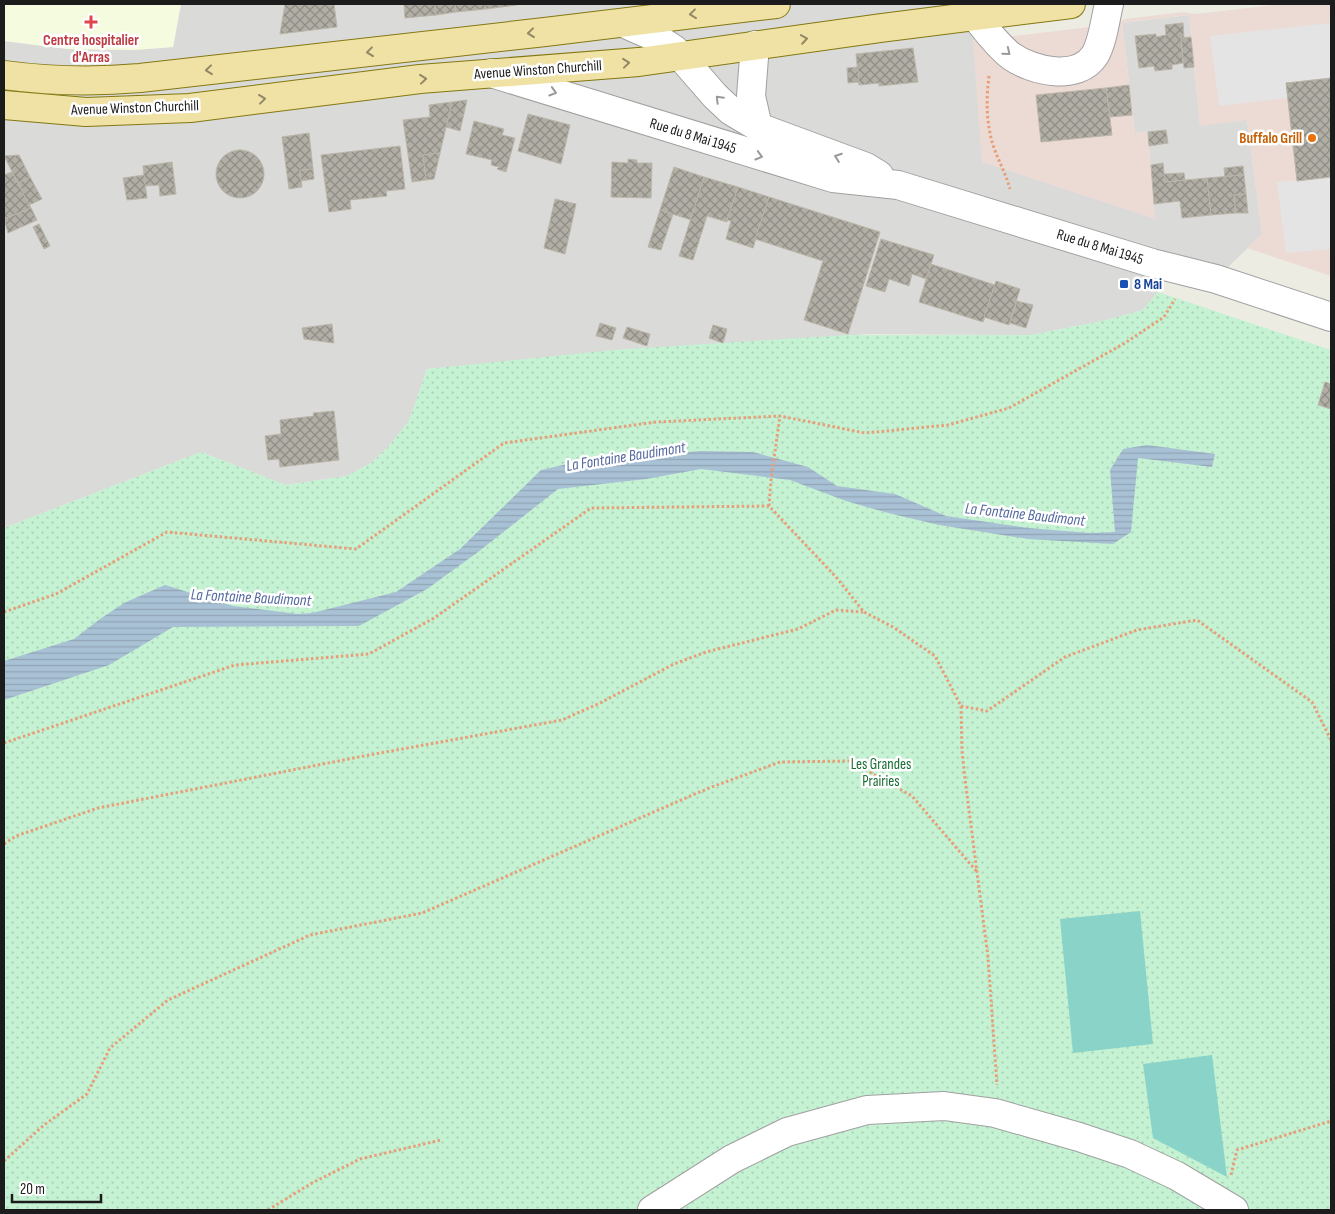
<svg xmlns="http://www.w3.org/2000/svg" width="1335" height="1214" viewBox="0 0 1335 1214" font-family="'Sofia Sans Condensed',sans-serif">
<style>
.residential{fill:#dadad9}
.commercial{fill:#ecdbd4}
.education{fill:#f4fbde}
.park{fill:url(#park-dots)}
.pitch{fill:#8ad3c8}
.parking{fill:#e4e4e4}
.water{fill:url(#water-rules)}
.building{fill:url(#building-cross-hatch);stroke:#bcb5a8}
.lines{fill:none;stroke-linecap:round;stroke-linejoin:round}
.minor-casing{stroke:#a0a0a0;stroke-width:30}
.major-casing{stroke:#837811;stroke-width:30}
.path{stroke:#e89e78;stroke-width:3;stroke-dasharray:2.5 2.5;stroke-linecap:butt}
.minor{stroke:#fff;stroke-width:28}
.major{stroke:#f0e1a5;stroke-width:28}
.oneway{stroke:#918867}
.oneway2{stroke:#999}
.health-dot{fill:#e0444e;stroke:#fff;stroke-width:2}
.food-dot{fill:#e8710a;stroke:#fff;stroke-width:2}
.transit-dot{fill:#1a4fb4;stroke:#fff;stroke-width:2}
.labels{text-anchor:middle;dominant-baseline:central;stroke-width:5;stroke-linejoin:round;paint-order:stroke}
.health-label{font-size:15px;font-weight:bold;fill:#be3a42;stroke:#fff}
.street-label{font-size:15px;fill:#1c1c1c;stroke:#fff}
.food-label{font-size:15px;font-weight:bold;fill:#c56008;stroke:#fff;text-anchor:end}
.transit-label{font-size:15px;font-weight:bold;fill:#164399;stroke:#fff;text-anchor:start}
.park-label{font-size:15px;fill:#186d33;stroke:#fff}
.water-label{font-size:16px;font-style:italic;fill:#5569a0;stroke:#fff}
</style>
<defs>
<pattern id="park-dots" width="8" height="8" patternUnits="userSpaceOnUse" patternTransform="scale(1.25)"><rect width="8" height="8" fill="#c5f2d3"/><path d="M2 2h.1M6 6h.1" fill="none" stroke="#a9cfb5" stroke-width="1.8" stroke-linecap="round"/></pattern>
<pattern id="water-rules" width="6" height="5" patternUnits="userSpaceOnUse" patternTransform="scale(1.25)"><rect width="6" height="5" fill="#a9c1d5"/><path d="M0 2.5h6" fill="none" stroke="#91a5b6"/></pattern>
<pattern id="building-cross-hatch" width="8" height="8" patternUnits="userSpaceOnUse" patternTransform="scale(1.25)"><rect width="8" height="8" fill="#b1aea6"/><path d="M0 0l8 8M0 8l8-8" fill="none" stroke="#8f8d86"/></pattern>
</defs>
<rect width="100%" height="100%" fill="#ecece3"/>
<!-- residential -->
<path class="residential" d="M 181,4 L 1002,4 L 973,41 L 1154,219 L 1148,132 L 1135,133 L 1122,23 L 1189,15 L 1200,125 L 1247,119 L 1262,234 L 1216,279 L 1152,263 L 1158,292 L 1143,310 L 1107,320 L 1031,335 L 869,334 L 427,369 L 409,421 L 388,447 L 371,463 L 347,476 L 285,485 L 201,452 L 4,528 L 4,41 L 68,49 L 134,50 L 173,47 Z"/>
<!-- commercial -->
<path class="commercial" d="M 1283,4 L 1331,4 L 1331,276 L 1247,248 L 1262,234 L 1247,120 L 1200,126 L 1189,15 L 1122,23 L 1135,133 L 1148,132 L 1155,219 L 982,162 L 973,41 L 1115,24 L 1125,19 L 1183,12 L 1196,14 Z"/>
<!-- education -->
<path class="education" d="M 4,4 L 181,4 L 173,47 L 134,50 L 68,49 L 4,41 Z"/>
<!-- park -->
<path class="park" d="M 1158,292 L 1331,350 L 1331,1210 L 4,1210 L 4,528 L 201,452 L 285,485 L 347,476 L 371,463 L 388,447 L 409,421 L 427,369 L 613,350 L 847,335 L 1031,335 L 1107,320 L 1143,310 Z"/>
<!-- pitch -->
<g class="pitch">
<path d="M 1140,911 L 1153,1044 L 1073,1053 L 1060,919 Z"/>
<path d="M 1212,1055 L 1227,1177 L 1153,1138 L 1143,1064 Z"/>
</g>
<!-- parking -->
<g class="parking">
<path d="M 1331,23 L 1331,78 L 1286,83 L 1288,98 L 1219,106 L 1210,36 Z"/>
<path d="M 1331,177 L 1331,249 L 1286,253 L 1277,182 Z"/>
</g>
<!-- water -->
<path class="water" d="M 1147,445 L 1215,454 L 1212,467 L 1138,458 L 1131,532 L 1113,544 L 1028,539 L 939,525 L 888,513 L 846,501 L 790,480 L 701,469 L 646,479 L 558,489 L 478,552 L 427,589 L 359,626 L 173,627 L 109,665 L 4,700 L 4,661 L 74,639 L 100,619 L 124,603 L 165,585 L 233,606 L 298,614 L 312,613 L 396,592 L 460,549 L 541,470 L 572,463 L 700,451 L 753,452 L 808,467 L 837,486 L 895,494 L 946,516 L 1028,528 L 1090,533 L 1115,532 L 1110,470 L 1123,449 Z"/>
<!-- building -->
<g class="building">
<path d="M 285,4 L 334,4 L 337,27 L 280,34 Z"/>
<path d="M 404,4 L 435,4 L 436,15 L 405,18 Z"/>
<path d="M 435,4 L 455,4 L 456,12 L 436,15 Z"/>
<path d="M 455,4 L 485,4 L 486,9 L 456,12 Z"/>
<path d="M 485,4 L 517,4 L 517,5 L 486,9 Z"/>
<path d="M 1183,23 L 1184,38 L 1181,38 L 1183,63 L 1172,65 L 1172,69 L 1155,71 L 1154,66 L 1139,68 L 1135,36 L 1156,34 L 1156,37 L 1166,35 L 1165,25 Z"/>
<path d="M 1191,37 L 1194,67 L 1184,68 L 1181,38 Z"/>
<path d="M 913,48 L 918,82 L 879,86 L 879,83 L 859,85 L 856,54 Z"/>
<path d="M 858,67 L 859,82 L 848,83 L 847,68 Z"/>
<path d="M 1331,78 L 1331,177 L 1297,181 L 1286,83 Z"/>
<path d="M 1129,85 L 1132,115 L 1110,117 L 1106,88 Z"/>
<path d="M 1106,88 L 1112,135 L 1041,142 L 1036,95 Z"/>
<path d="M 467,100 L 460,131 L 446,127 L 452,102 Z"/>
<path d="M 452,102 L 440,153 L 423,155 L 426,180 L 412,182 L 403,120 L 430,117 L 429,105 Z"/>
<path d="M 528,114 L 570,125 L 561,164 L 518,151 Z"/>
<path d="M 474,121 L 504,129 L 502,135 L 515,138 L 506,172 L 497,169 L 499,167 L 491,165 L 492,160 L 466,154 Z"/>
<path d="M 1166,130 L 1168,143 L 1149,146 L 1148,132 Z"/>
<path d="M 309,133 L 313,169 L 300,170 L 302,187 L 289,189 L 282,137 Z"/>
<path d="M 400,146 L 405,189 L 386,191 L 387,196 L 350,200 L 351,209 L 329,212 L 321,155 Z"/>
<circle cx="240" cy="174" r="24"/>
<path d="M 440,153 L 434,179 L 426,180 L 423,155 Z"/>
<path d="M 19,155 L 30,177 L 18,183 L 4,156 Z"/>
<path d="M 628,159 L 637,160 L 637,163 L 652,163 L 651,198 L 611,197 L 612,162 L 628,163 Z"/>
<path d="M 172,162 L 176,194 L 160,196 L 159,185 L 145,186 L 143,166 Z"/>
<path d="M 1163,163 L 1165,182 L 1207,178 L 1211,215 L 1182,218 L 1180,201 L 1154,204 L 1151,165 Z"/>
<path d="M 1243,166 L 1244,175 L 1225,177 L 1224,168 Z"/>
<path d="M 674,167 L 704,177 L 691,220 L 660,210 Z"/>
<path d="M 313,169 L 314,179 L 301,181 L 300,170 Z"/>
<path d="M 12,172 L 31,208 L 4,219 L 4,175 Z"/>
<path d="M 1184,173 L 1185,180 L 1165,182 L 1164,174 Z"/>
<path d="M 144,175 L 147,198 L 127,200 L 123,178 Z"/>
<path d="M 1244,175 L 1246,194 L 1234,195 L 1236,213 L 1211,215 L 1207,178 Z"/>
<path d="M 30,177 L 42,199 L 29,205 L 18,183 Z"/>
<path d="M 704,177 L 738,187 L 727,222 L 707,216 L 693,260 L 679,256 Z"/>
<path d="M 738,187 L 769,197 L 753,248 L 726,239 L 731,221 L 727,220 Z"/>
<path d="M 1246,194 L 1248,213 L 1236,213 L 1234,195 Z"/>
<path d="M 769,197 L 880,232 L 848,334 L 804,320 L 823,261 L 755,239 Z"/>
<path d="M 555,199 L 576,204 L 565,254 L 544,248 Z"/>
<path d="M 31,208 L 37,220 L 8,233 L 4,219 Z"/>
<path d="M 660,210 L 673,214 L 661,250 L 648,247 Z"/>
<path d="M 39,224 L 50,246 L 44,249 L 33,227 Z"/>
<path d="M 881,239 L 934,255 L 926,279 L 912,274 L 909,286 L 889,279 L 885,292 L 866,286 Z"/>
<path d="M 931,264 L 995,285 L 983,322 L 919,302 Z"/>
<path d="M 996,281 L 1020,289 L 1009,325 L 984,317 Z"/>
<path d="M 1017,301 L 1033,305 L 1026,328 L 1010,323 Z"/>
<path d="M 600,323 L 616,328 L 612,340 L 596,336 Z"/>
<path d="M 332,324 L 334,343 L 304,339 L 302,328 Z"/>
<path d="M 713,325 L 727,329 L 723,343 L 709,338 Z"/>
<path d="M 627,327 L 650,334 L 647,346 L 623,338 Z"/>
<path d="M 1325,382 L 1331,384 L 1331,409 L 1318,405 Z"/>
<path d="M 334,411 L 339,460 L 280,467 L 279,459 L 268,460 L 265,436 L 281,434 L 280,420 L 314,416 L 313,413 Z"/>
</g>
<g class="lines">
<defs>
<g id="minor">
<path d="M 975,16 C 986,30 997,45 1011,56 C 1032,71 1078,82 1095,55 C 1103,41 1105,20 1109,4"/>
<path d="M 623,23 L 657,38 L 675,50 L 715,96 L 731,111 L 758,127 L 866,167 L 879,175"/>
<path d="M 755,45 L 751,96 L 758,127"/>
<path d="M 491,73 L 833,178 L 898,185 L 1152,263 L 1216,279 L 1331,317"/>
<path d="M 652,1210 L 732,1159 L 787,1132 L 867,1110 L 944,1106 L 995,1113 L 1079,1137 L 1130,1154 L 1177,1176 L 1234,1210"/>
</g>
<g id="major">
<path d="M 4,75 C 49,81 94,82 140,78 L 545,32 L 776,4"/>
<path d="M 4,105 L 86,112 L 190,108 L 420,79 L 639,62 L 881,28 L 1071,4"/>
</g>
</defs>
<!-- minor casing -->
<use href="#minor" class="minor-casing"/>
<!-- major casing -->
<use href="#major" class="major-casing"/>
<!-- path -->
<g class="path">
<path d="M 989,76 C 986,99 986,125 994,148 C 999,162 1006,174 1010,189"/>
<path d="M 769,506 L 771,480 L 780,416"/>
<path d="M 4,612 L 56,594 L 167,532 L 356,549 L 504,443 L 656,422 L 780,416 L 865,433 L 948,425 L 1009,408 L 1125,343 L 1164,317 L 1175,299"/>
<path d="M 961,706 L 987,711 L 1065,657 L 1137,630 L 1197,620 L 1312,702 L 1331,740"/>
<path d="M 4,743 L 235,665 L 369,654 L 434,618 L 591,508 L 769,506 L 836,577 L 864,612 L 893,627 L 935,656 L 961,706 L 962,751 L 966,787 L 988,957 L 997,1085"/>
<path d="M 4,844 L 16,836 L 98,808 L 369,755 L 562,720 L 600,703 L 674,664 L 706,652 L 798,629 L 836,610 L 863,612"/>
<path d="M 4,1161 L 44,1125 L 87,1094 L 110,1048 L 168,1000 L 310,935 L 422,913 L 709,788 L 780,762 L 850,761 L 912,796 L 978,873"/>
<path d="M 1231,1175 L 1237,1150 L 1331,1121"/>
<path d="M 268,1210 L 312,1183 L 360,1159 L 441,1140"/>
</g>
<!-- minor -->
<use href="#minor" class="minor"/>
<!-- major -->
<use href="#major" class="major"/>
</g>
<!-- one-way arrows -->
<defs><path id="oneway-chevron" d="M-2-3.5L2.5 0L-2 3.5" fill="none" stroke-width="1.6" stroke-linecap="round" stroke-linejoin="round" transform="scale(1.25)"/></defs>
<g class="oneway">
<use href="#oneway-chevron" transform="translate(693 14) rotate(173)"/>
<use href="#oneway-chevron" transform="translate(531 33) rotate(174)"/>
<use href="#oneway-chevron" transform="translate(804 39) rotate(-8)"/>
<use href="#oneway-chevron" transform="translate(370 52) rotate(173)"/>
<use href="#oneway-chevron" transform="translate(626 63) rotate(-6)"/>
<use href="#oneway-chevron" transform="translate(209 70) rotate(174)"/>
<use href="#oneway-chevron" transform="translate(423 79) rotate(-6)"/>
<use href="#oneway-chevron" transform="translate(262 99) rotate(-7)"/>
</g>
<g class="oneway2">
<use href="#oneway-chevron" transform="translate(1007 52) rotate(39)"/>
<use href="#oneway-chevron" transform="translate(553 92) rotate(17)"/>
<use href="#oneway-chevron" transform="translate(719 99) rotate(-135)"/>
<use href="#oneway-chevron" transform="translate(759 156) rotate(16)"/>
<use href="#oneway-chevron" transform="translate(838 157) rotate(-160)"/>
</g>
<!-- markers -->
<path class="health-dot" d="M88.5 14.5h5v5h5v5h-5v5h-5v-5h-5v-5h5z"/>
<circle class="food-dot" cx="1312" cy="138" r="5"/>
<rect class="transit-dot" x="1119" y="279" width="10" height="10" rx="2.5"/>
<g class="labels">
<!-- health labels -->
<g class="health-label">
<text x="91" y="40">Centre hospitalier<tspan x="91" dy="17">d'Arras</tspan></text>
</g>
<!-- street labels -->
<g class="street-label">
<text transform="translate(538 70) rotate(-4)">Avenue Winston Churchill</text>
<text transform="translate(135 108) rotate(-2)">Avenue Winston Churchill</text>
<text transform="translate(693 136) rotate(17)">Rue du 8 Mai 1945</text>
<text transform="translate(1100 247) rotate(17)">Rue du 8 Mai 1945</text>
</g>
<!-- food labels -->
<g class="food-label">
<text x="1302" y="138">Buffalo Grill</text>
</g>
<!-- transit labels -->
<g class="transit-label">
<text x="1134" y="284">8 Mai</text>
</g>
<!-- park labels -->
<g class="park-label">
<text x="881" y="764">Les Grandes<tspan x="881" dy="17">Prairies</tspan></text>
</g>
<!-- water labels -->
<g class="water-label">
<text transform="translate(626 457) rotate(-9)">La Fontaine Baudimont</text>
<text transform="translate(1025 515) rotate(6)">La Fontaine Baudimont</text>
<text transform="translate(251 598) rotate(3)">La Fontaine Baudimont</text>
</g>
</g>
<!-- border -->
<rect width="1335" height="1214" fill="none" stroke="#1c1c1c" stroke-width="10"/>
<!-- scale -->
<path d="M12 1194v8h89v-8" fill="none" stroke="#1c1c1c" stroke-width="2.5"/>
<text x="20" y="1194" font-size="15" fill="#1c1c1c" stroke="#ffffff" stroke-width="4" paint-order="stroke">20 m</text>
</svg>
